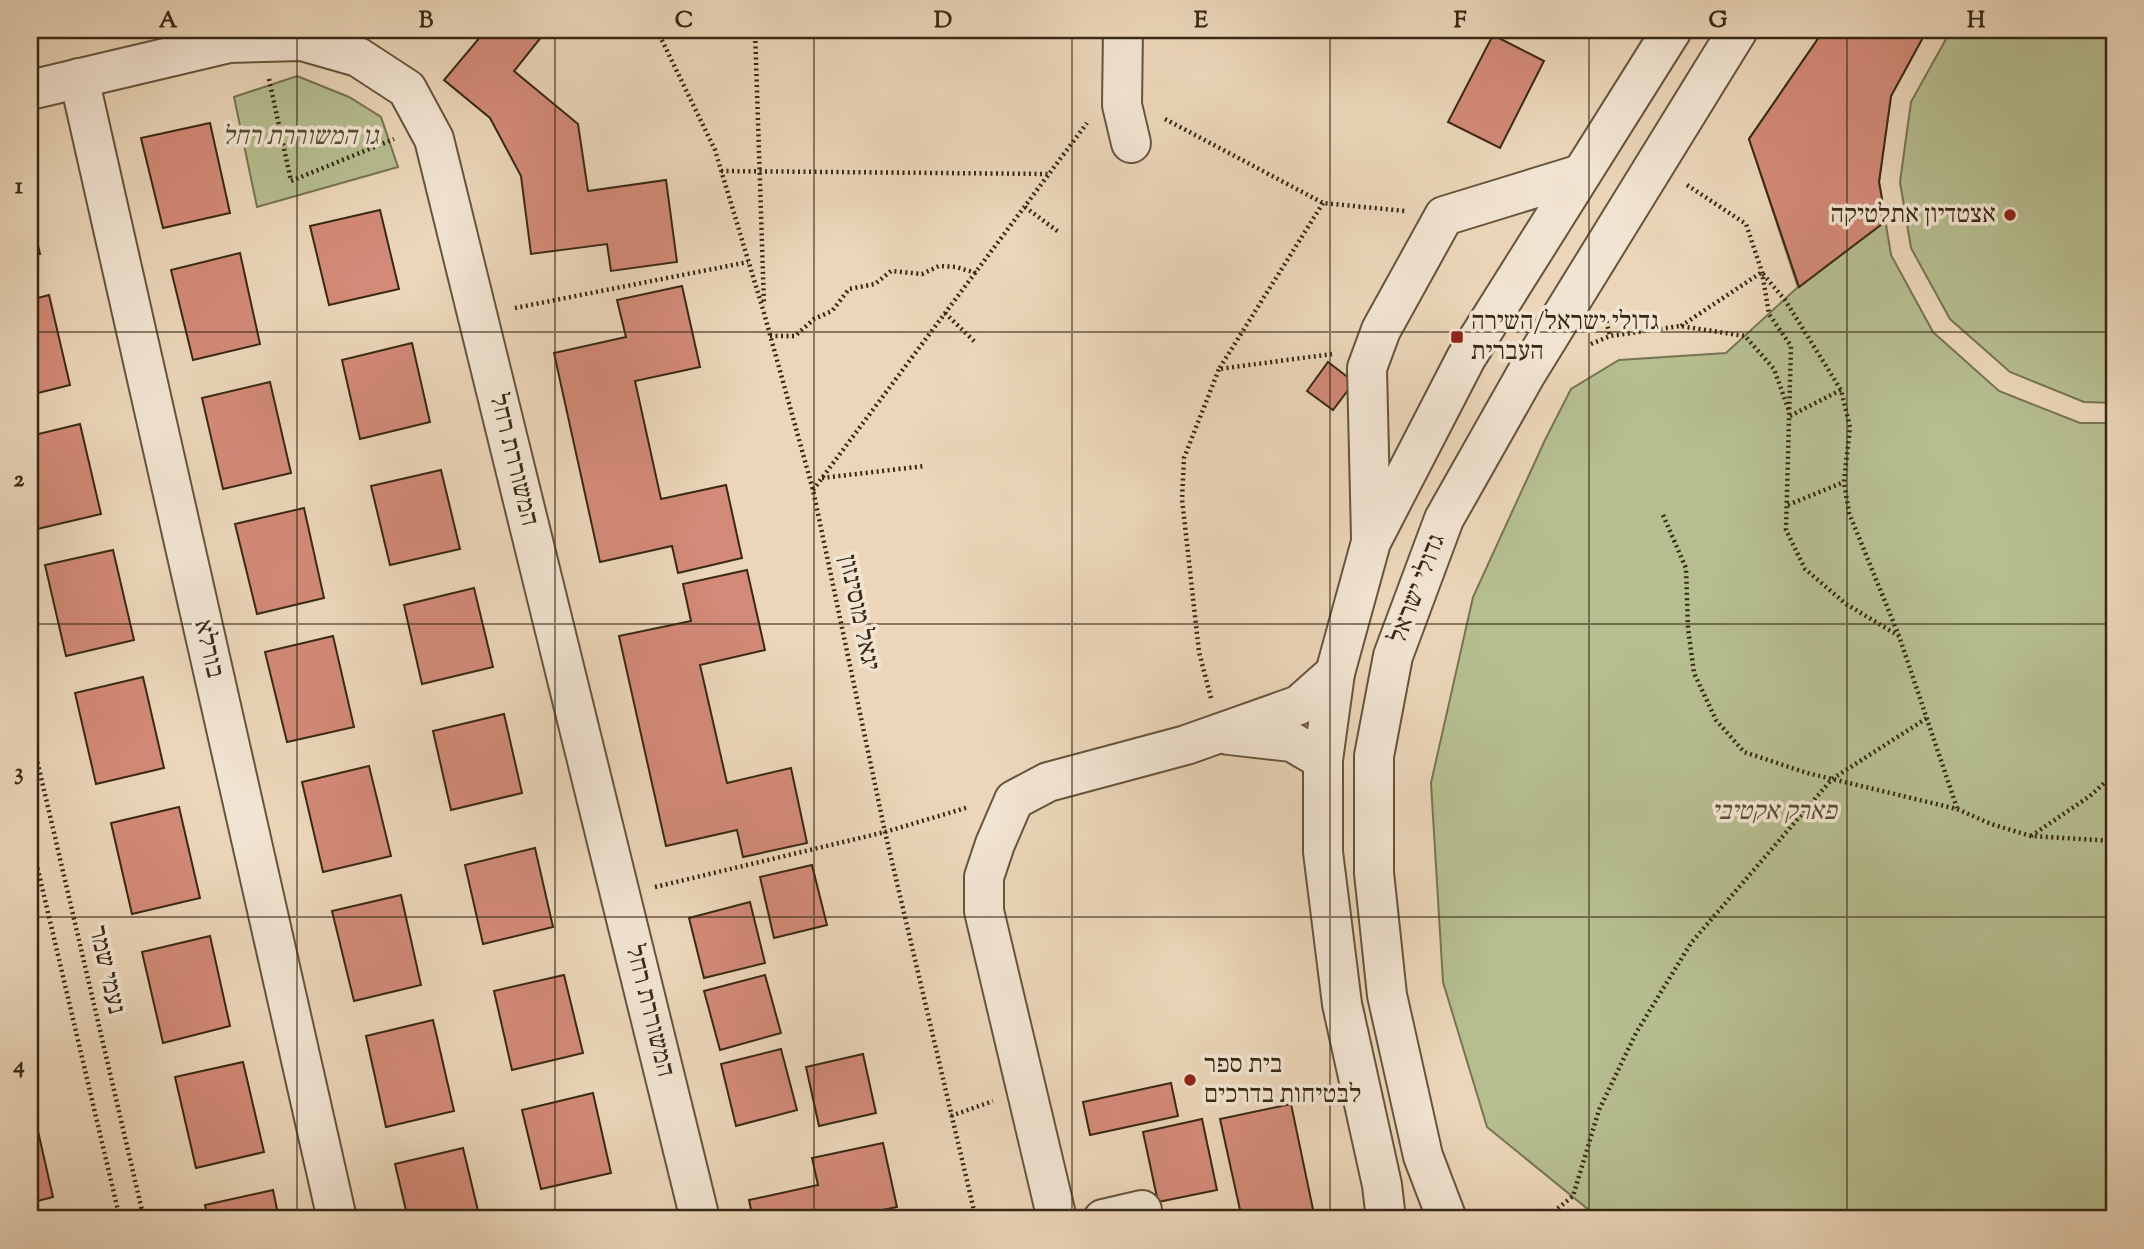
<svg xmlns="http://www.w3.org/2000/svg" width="2144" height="1249" viewBox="0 0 2144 1249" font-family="'Sorts Mill Goudy','Frank Ruhl Libre',serif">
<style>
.green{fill:#b6be90;stroke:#787452;stroke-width:2}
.building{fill:#d38a78;stroke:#392914;stroke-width:2}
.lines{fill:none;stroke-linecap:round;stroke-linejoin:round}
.minor-casing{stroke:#66543d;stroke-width:42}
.path{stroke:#392914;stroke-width:4.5;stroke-dasharray:2 3.5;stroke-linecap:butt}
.minor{stroke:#f2e4d2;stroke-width:38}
.grid{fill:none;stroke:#392914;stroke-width:2;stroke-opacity:0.55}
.poi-dot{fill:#8f2418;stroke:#f2e4d2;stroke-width:2.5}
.labels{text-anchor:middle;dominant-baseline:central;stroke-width:7;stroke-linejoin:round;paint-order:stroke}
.park-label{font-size:26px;font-style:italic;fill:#584e33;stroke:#f2e4d2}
.poi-label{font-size:26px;fill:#392914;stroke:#f2e4d2;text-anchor:start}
.street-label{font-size:26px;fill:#392914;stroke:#f2e4d2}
.neatline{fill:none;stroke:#392914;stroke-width:2.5}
.grid-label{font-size:23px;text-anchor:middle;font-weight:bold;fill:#392914}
</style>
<rect width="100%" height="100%" fill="#ebd6b9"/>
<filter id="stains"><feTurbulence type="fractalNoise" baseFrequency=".00286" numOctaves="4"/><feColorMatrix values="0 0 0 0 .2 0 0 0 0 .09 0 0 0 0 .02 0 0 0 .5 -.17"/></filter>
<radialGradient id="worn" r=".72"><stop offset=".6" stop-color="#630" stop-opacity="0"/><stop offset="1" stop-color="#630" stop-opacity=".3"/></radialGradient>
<!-- green -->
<g class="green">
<path d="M 1824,30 L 1927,30 L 1891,96 L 1879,182 L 1891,255 L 1933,332 L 1999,391 L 2080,423 L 2114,423 L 2114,1219 L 1600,1219 L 1487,1127 L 1443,982 L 1431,783 L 1473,597 L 1545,440 L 1571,389 L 1619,360 L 1726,353 L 1798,287 L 1749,139 Z"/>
<path d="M 1951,30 L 2114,30 L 2114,403 L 2084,402 L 2010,372 L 1950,319 L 1911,248 L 1900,182 L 1911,102 Z"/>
<path d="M 297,76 L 349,97 L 381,117 L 398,167 L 257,207 L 234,97 Z"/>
</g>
<!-- building -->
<g class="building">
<path d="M 486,30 L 547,30 L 514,71 L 578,124 L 588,191 L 666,180 L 677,262 L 611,271 L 607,244 L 531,254 L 521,176 L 490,118 L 444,80 Z"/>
<path d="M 1824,30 L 1927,30 L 1891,96 L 1879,182 L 1886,221 L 1799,287 L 1749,139 Z"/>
<path d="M 1493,35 L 1544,61 L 1500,148 L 1448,122 Z"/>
<path d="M 210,123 L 230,213 L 163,228 L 141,138 Z"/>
<path d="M 380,210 L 399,289 L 329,305 L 310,226 Z"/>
<path d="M 30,211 L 40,254 L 30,256 Z"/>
<path d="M 240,253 L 260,344 L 193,360 L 171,270 Z"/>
<path d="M 682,286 L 700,367 L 635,381 L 661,499 L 726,485 L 742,558 L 678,573 L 672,546 L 600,562 L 554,353 L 626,337 L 617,300 Z"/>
<path d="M 49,295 L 70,385 L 30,395 L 30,300 Z"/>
<path d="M 412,343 L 430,422 L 360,439 L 342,360 Z"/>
<path d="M 1328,362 L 1354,382 L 1333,410 L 1307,391 Z"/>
<path d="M 270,382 L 291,473 L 223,489 L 202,398 Z"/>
<path d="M 80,424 L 101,514 L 33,530 L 30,517 L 30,436 Z"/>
<path d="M 441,470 L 460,549 L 390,565 L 371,486 Z"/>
<path d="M 304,508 L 324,598 L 257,614 L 235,524 Z"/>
<path d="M 113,550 L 134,640 L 66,656 L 45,565 Z"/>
<path d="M 747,570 L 765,650 L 700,665 L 727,783 L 791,768 L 807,843 L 743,857 L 737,830 L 666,846 L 619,636 L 691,621 L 683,584 Z"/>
<path d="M 474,588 L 493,667 L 422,684 L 404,605 Z"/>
<path d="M 333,636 L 354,727 L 287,742 L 265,652 Z"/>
<path d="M 143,677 L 164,768 L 96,784 L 75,693 Z"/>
<path d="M 504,714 L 522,793 L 451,810 L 433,731 Z"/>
<path d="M 369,766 L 391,856 L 323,872 L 302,782 Z"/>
<path d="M 179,807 L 200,898 L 132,914 L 111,823 Z"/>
<path d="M 535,848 L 553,927 L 483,944 L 465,865 Z"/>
<path d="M 812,865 L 827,925 L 774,938 L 760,877 Z"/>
<path d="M 401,895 L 421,985 L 354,1001 L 332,911 Z"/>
<path d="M 750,902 L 765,963 L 704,978 L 689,918 Z"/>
<path d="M 210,936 L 230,1026 L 163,1043 L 142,952 Z"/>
<path d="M 564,975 L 583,1053 L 512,1070 L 494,991 Z"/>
<path d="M 765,975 L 781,1033 L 720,1050 L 704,991 Z"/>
<path d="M 433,1020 L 454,1111 L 386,1127 L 366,1036 Z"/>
<path d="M 781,1049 L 797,1110 L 736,1126 L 721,1064 Z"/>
<path d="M 863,1054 L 876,1113 L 819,1126 L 806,1067 Z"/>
<path d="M 243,1062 L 264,1152 L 196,1168 L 175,1077 Z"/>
<path d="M 1171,1083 L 1178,1116 L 1090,1135 L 1083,1102 Z"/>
<path d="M 593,1093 L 611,1173 L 541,1189 L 522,1110 Z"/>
<path d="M 1291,1104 L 1315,1219 L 1242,1219 L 1220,1119 Z"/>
<path d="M 35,1118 L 53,1197 L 30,1203 L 30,1119 Z"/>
<path d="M 1202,1119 L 1217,1190 L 1158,1202 L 1143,1132 Z"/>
<path d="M 883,1143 L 897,1207 L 840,1219 L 753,1219 L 749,1200 L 818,1185 L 812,1158 Z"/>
<path d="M 463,1148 L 480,1219 L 408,1219 L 395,1164 Z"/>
<path d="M 273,1190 L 279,1219 L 208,1219 L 205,1205 Z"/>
<path d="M 1225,1210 L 1227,1219 L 1181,1219 Z"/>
</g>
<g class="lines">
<defs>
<g id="minor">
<path d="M 1123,30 L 1122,105 L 1131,143"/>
<path d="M 79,78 L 337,1219"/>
<path d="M 30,90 L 229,43 L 302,41 L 358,57 L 407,89 L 434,139 L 700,1219"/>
<path d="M 1371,538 L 1367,368 L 1381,330 L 1444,216 L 1581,174"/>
<path d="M 1229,735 L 1292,742 L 1323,760"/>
<path d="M 1057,1219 L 984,911 L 984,877 L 995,844 L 1014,800 L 1048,782 L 1186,745 L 1299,705 L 1335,673"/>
<path d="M 1103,1219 L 1142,1210"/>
<path d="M 1386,1219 L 1382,1185 L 1342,1004 L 1323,852 L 1323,760 L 1335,673 L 1371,542 L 1466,358 L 1672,30"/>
<path d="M 1447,1219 L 1423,1156 L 1387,995 L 1374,873 L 1374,756 L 1393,656 L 1444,519 L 1526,374 L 1738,30"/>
</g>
</defs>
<!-- minor casing -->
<use href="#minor" class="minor-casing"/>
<!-- path -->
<g class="path">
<path d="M 657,30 L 715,150 L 764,313 L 813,490 L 885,832 L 976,1219"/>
<path d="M 755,30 L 764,305"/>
<path d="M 269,79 L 291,181 L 394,139"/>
<path d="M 1165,119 L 1323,203 L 1405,211"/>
<path d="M 721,171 L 1049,174"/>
<path d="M 1687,185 L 1746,224 L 1762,272 L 1769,314 L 1791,346 L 1786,530 L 1805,569 L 1846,604 L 1899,636"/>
<path d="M 1323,203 L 1219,369 L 1332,354"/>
<path d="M 1025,207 L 1060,233"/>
<path d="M 1763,274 L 1785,300 L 1841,390 L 1850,427 L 1844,482 L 1849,513 L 1899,636 L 1957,808"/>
<path d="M 515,308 L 748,262"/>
<path d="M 945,313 L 975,342"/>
<path d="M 1605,316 L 1610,336"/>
<path d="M 1681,326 L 1762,272"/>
<path d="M 770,336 L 795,336 L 814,319 L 832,311 L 849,289 L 875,284 L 891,271 L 922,274 L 939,266 L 956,267 L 976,273"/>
<path d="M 1591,344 L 1610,336 L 1680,326 L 1745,336 L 1774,369 L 1789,411"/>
<path d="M 1790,416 L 1841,390"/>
<path d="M 822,478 L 925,466"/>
<path d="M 813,490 L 1087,123"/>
<path d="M 1788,505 L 1844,482"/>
<path d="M 1663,515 L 1686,568 L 1688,628 L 1694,673 L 1716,720 L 1744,752 L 1807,773 L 1957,809 L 1991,824 L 2031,836 L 2114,841"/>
<path d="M 1211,698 L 1199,652 L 1182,499 L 1184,458 L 1219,369"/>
<path d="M 30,730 L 144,1219"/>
<path d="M 30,836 L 120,1219"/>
<path d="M 2031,836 L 2090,796 L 2114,774"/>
<path d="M 655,887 L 885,832 L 969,807"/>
<path d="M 951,1116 L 993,1101"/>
<path d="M 1545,1219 L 1573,1196 L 1599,1110 L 1636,1033 L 1691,943 L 1832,779 L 1927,718"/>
</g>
<!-- minor -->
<use href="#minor" class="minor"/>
</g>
<!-- grid -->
<path class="grid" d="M 297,30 L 297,1219M 555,30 L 555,1219M 814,30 L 814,1219M 1072,30 L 1072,1219M 1330,30 L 1330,1219M 1589,30 L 1589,1219M 1847,30 L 1847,1219M 30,332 L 2114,332M 30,624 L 2114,624M 30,917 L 2114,917"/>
<!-- markers -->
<g class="poi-dot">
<circle cx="2010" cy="215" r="7"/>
<rect x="1450" y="330" width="14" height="14" rx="3.5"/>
<circle cx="1190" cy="1080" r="7"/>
</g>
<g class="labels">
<!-- park labels -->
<g class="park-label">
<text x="300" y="137">גו המשוררת רחל</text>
<text x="1774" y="812">פארק אקטיבי</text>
</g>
<!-- poi labels -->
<g class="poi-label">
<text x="1996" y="215" text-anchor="end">אצטדיון אתלטיקה</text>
<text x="1471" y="322">גדולי ישראל/השירה<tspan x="1471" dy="30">העברית</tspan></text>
<text x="1204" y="1065">בית ספר<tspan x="1204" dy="30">לבטיחות בדרכים</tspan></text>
</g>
<!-- street labels -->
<g class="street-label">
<text transform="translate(513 460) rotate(76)">המשוררת רחל</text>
<text transform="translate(1418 589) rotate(-69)">גדולי ישראל</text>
<text transform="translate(858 613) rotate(78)">יגאל מוסינזון</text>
<text transform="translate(208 649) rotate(77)">בורלא</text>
<text transform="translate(106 970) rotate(77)">נעמי שמר</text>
<text transform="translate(649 1011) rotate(76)">המשוררת רחל</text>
</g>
</g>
<!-- margin -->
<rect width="2144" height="1249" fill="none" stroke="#ebd6b9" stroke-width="77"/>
<rect x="38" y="38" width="2068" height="1172" class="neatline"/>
<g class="grid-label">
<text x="168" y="27">A</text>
<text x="426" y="27">B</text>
<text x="684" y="27">C</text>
<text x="943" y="27">D</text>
<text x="1201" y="27">E</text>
<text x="1460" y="27">F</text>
<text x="1718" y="27">G</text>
<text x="1976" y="27">H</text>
<text x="19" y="193">1</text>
<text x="19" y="486">2</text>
<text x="19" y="779">3</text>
<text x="19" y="1072">4</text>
</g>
<rect width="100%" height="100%" filter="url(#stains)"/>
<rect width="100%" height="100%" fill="url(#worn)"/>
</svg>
